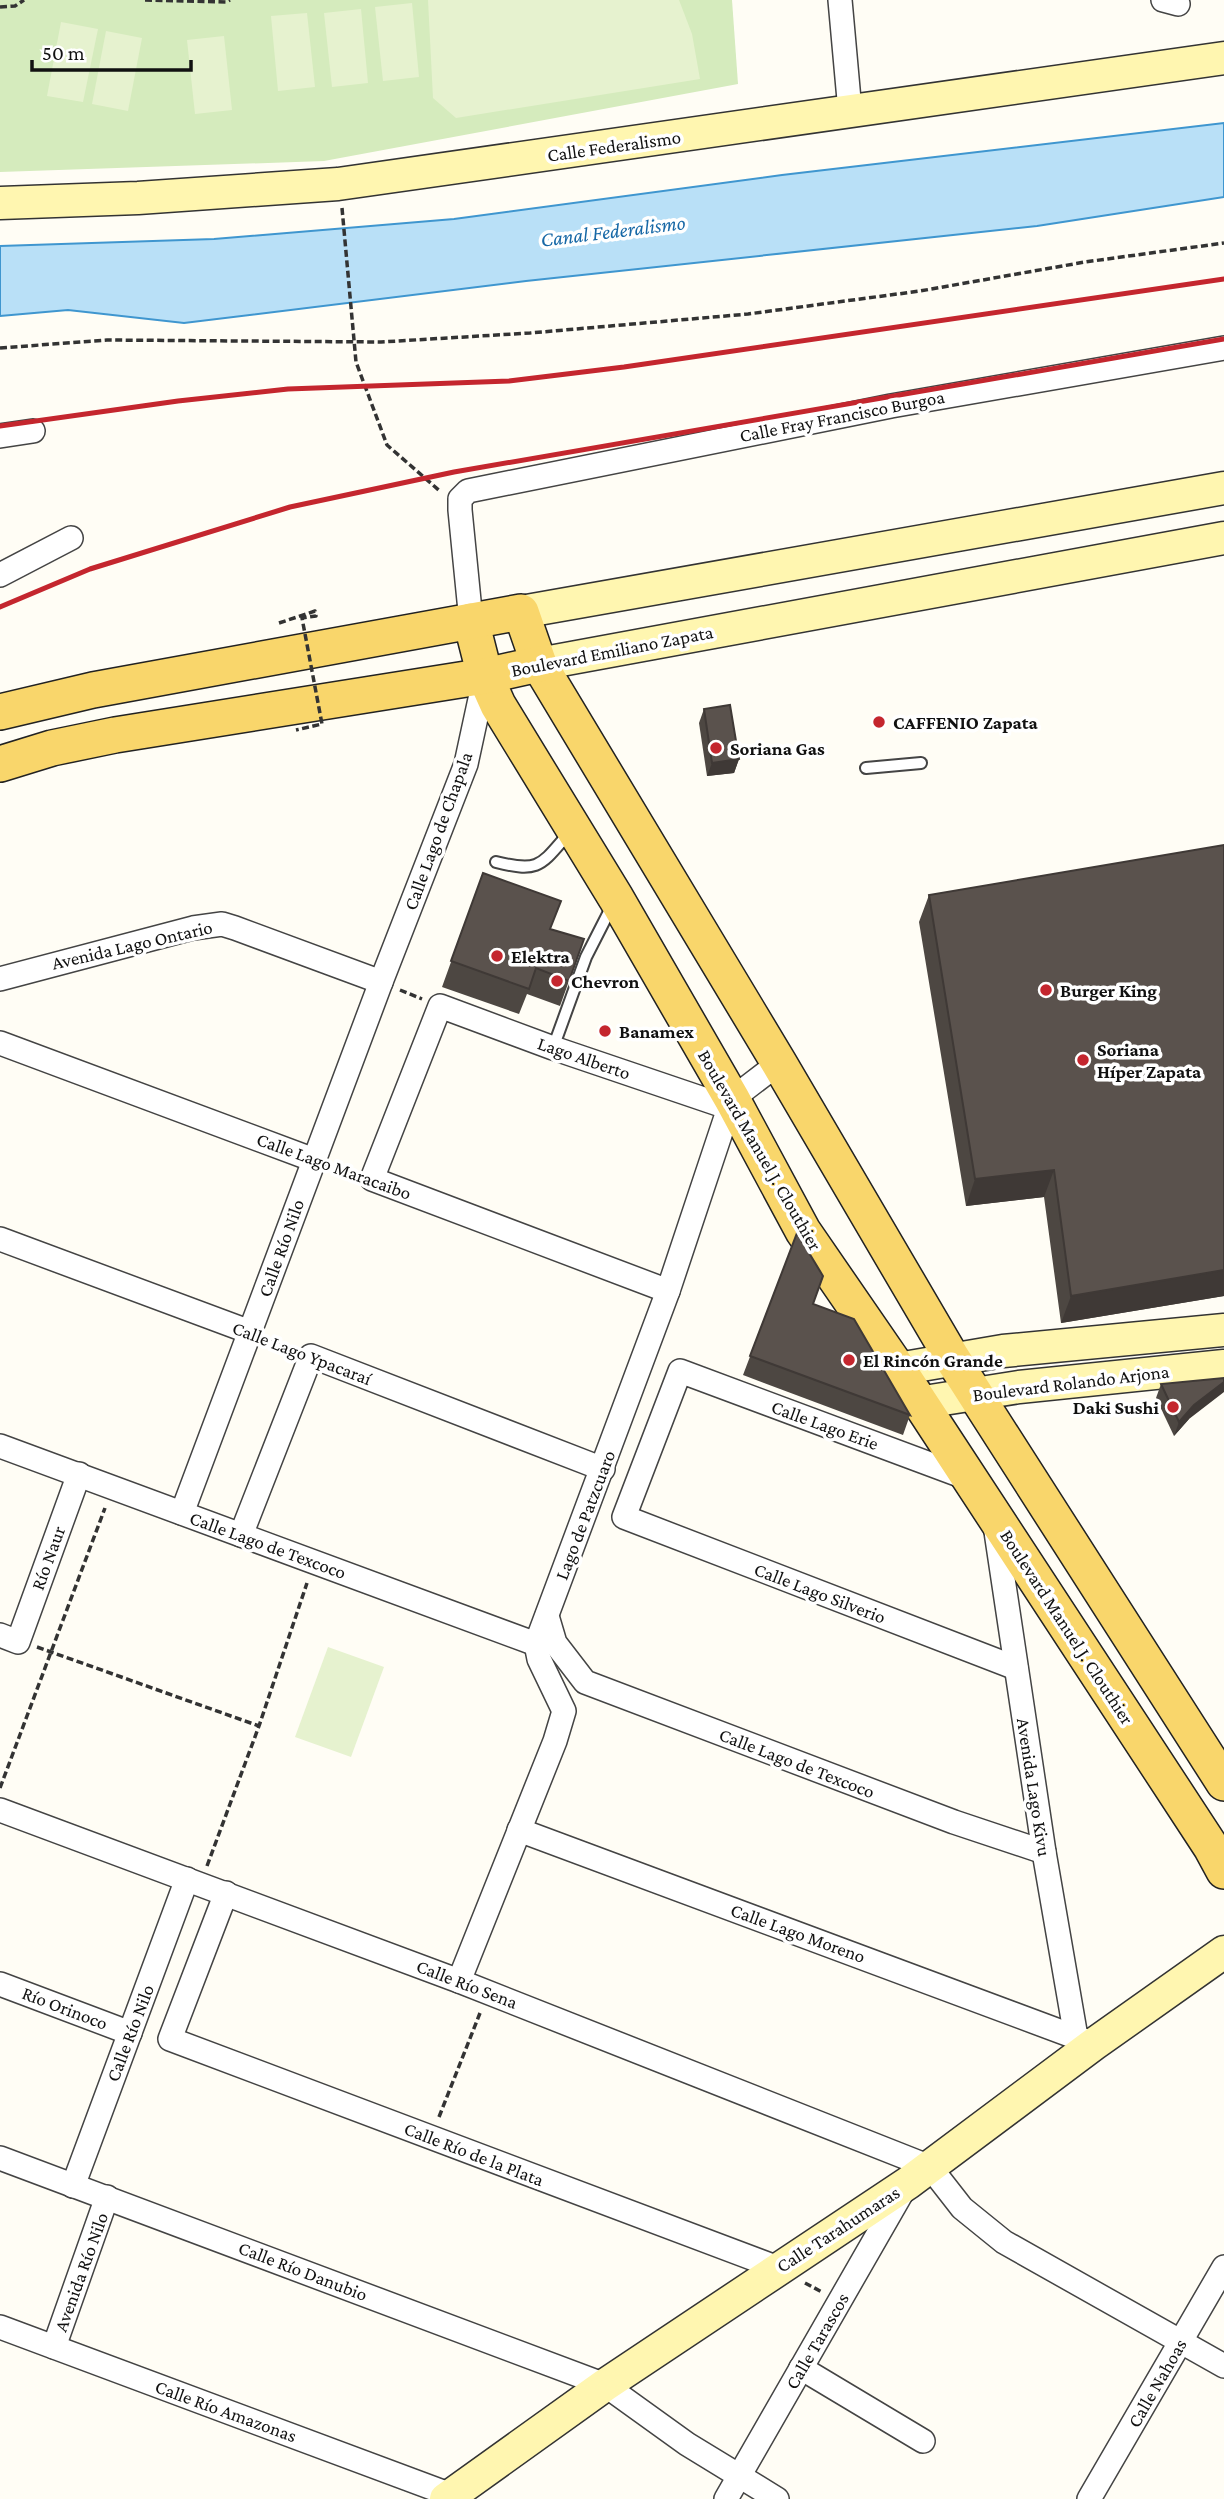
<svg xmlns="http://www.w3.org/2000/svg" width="1224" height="2499" viewBox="0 0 1224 2499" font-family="'Crimson Pro',serif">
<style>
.green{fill:#d5ebbd}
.pitch{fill:#e6f2cf}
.water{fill:#b9e0f7;stroke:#3f96cf;stroke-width:2}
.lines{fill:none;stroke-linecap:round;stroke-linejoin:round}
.lane-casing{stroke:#444;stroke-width:14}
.street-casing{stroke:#444;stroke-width:26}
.secondary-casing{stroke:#333;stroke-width:35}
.primary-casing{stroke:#222;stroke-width:38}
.path{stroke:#333;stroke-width:3.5;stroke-dasharray:7 3.5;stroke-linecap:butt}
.lane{stroke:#fff;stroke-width:10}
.street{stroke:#fff;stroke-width:23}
.secondary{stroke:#fff6b0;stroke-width:32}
.primary{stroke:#f9d66b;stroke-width:35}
.rail{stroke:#c4262e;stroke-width:5}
.path-bridge{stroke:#333;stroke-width:3.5;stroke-dasharray:7 3.5;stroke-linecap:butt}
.wall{fill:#4d4742}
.shaded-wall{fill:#3f3936}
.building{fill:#5a524d;stroke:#3f3936;stroke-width:2}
.poi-dot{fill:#c4262e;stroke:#fff;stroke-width:2.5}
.labels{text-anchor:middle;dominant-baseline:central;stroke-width:7;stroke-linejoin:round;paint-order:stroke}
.street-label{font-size:19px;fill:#111;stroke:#fff}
.poi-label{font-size:19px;font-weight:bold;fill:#111;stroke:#fff;text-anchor:start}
.water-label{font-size:21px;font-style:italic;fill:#1768a6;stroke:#fff}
</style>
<rect width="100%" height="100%" fill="#fffdf5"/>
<!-- green -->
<path class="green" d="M 0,0 L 732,0 L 738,84 L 324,161 L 0,172 Z"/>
<!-- pitch -->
<g class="pitch">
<path d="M 428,0 L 679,0 L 692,34 L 700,79 L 456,118 L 433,98 Z"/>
<path d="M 412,3 L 419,77 L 383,81 L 375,7 Z"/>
<path d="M 361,9 L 368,83 L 332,87 L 324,13 Z"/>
<path d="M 307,13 L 315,87 L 278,91 L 271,16 Z"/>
<path d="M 61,22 L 98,29 L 83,102 L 47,96 Z"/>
<path d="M 106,31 L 142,38 L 128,111 L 92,104 Z"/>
<path d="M 224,36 L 232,110 L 195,114 L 187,40 Z"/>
<path d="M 328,1647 L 384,1667 L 351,1757 L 295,1737 Z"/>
</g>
<!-- water -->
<path class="water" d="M 1224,123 L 1224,197 L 1037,226 L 526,281 L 184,323 L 68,310 L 0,316 L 0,246 L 214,239 L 454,219 L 782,175 Z"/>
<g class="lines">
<defs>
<g id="lane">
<path d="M 866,768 L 921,763"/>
<path d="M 496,862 C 540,873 541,865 569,833"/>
<path d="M 553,1048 L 586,957 L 613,904"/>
</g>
<g id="street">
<path d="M 840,0 L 850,111"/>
<path d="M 1163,0 L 1178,4"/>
<path d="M 0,436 L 33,431"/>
<path d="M 0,575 L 71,538"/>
<path d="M 471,621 L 460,510 L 460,499 L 468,491 L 891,406 L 1224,348"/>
<path d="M 0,979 L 193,928 L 222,924 L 235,928 L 381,982"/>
<path d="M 0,1043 L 314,1160"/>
<path d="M 0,1239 L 250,1332"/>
<path d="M 668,1291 L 372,1179 L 440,1006 L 553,1048 L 730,1108"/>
<path d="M 0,1446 L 536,1644"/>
<path d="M 970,1479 L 680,1371 L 624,1517 L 1016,1668"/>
<path d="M 182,1513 L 381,982 L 466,764 L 485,676"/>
<path d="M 995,1525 L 1044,1852 L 1076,2037"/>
<path d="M 241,1535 L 311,1356 L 603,1469"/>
<path d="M 547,1616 L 555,1643 L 585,1682 L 954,1822 L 1044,1852"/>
<path d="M 0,1635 L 18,1642 L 79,1474"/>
<path d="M 0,1810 L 459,1981 L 930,2167 L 962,2208 L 1004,2242 L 1224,2366"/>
<path d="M 519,1830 L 1094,2044"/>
<path d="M 226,1893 L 170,2039 L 778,2268"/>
<path d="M 459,1981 L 555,1741 L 564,1711 L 539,1659 L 536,1644 L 668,1291 L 732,1099 L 779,1063"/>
<path d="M 0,1984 L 130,2033"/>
<path d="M 0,2158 L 605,2385 L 687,2444 L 777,2499"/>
<path d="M 73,2186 L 187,1879"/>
<path d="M 0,2327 L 451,2495"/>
<path d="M 54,2347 L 107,2197"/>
<path d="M 801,2368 L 923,2441"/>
<path d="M 726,2499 L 904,2189"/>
<path d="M 1089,2499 L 1224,2267"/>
</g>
<g id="secondary">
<path d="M 0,203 L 138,198 L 338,184 L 1224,58"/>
<path d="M 521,612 L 1224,488"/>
<path d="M 539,664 L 1224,538"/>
<path d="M 898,1369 L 1003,1351 L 1224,1330"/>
<path d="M 918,1403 L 1019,1387 L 1224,1366"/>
<path d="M 446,2499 L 605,2385 L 908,2183 L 1094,2044 L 1224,1952"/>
</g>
<g id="primary">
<path d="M 471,621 L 485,676 L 498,705 L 616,898 L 732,1099 L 803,1231 L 898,1369 L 1211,1847 L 1224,1871"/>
<path d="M 0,712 L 93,690 L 521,612 L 539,664 L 779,1063 L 952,1358 L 1224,1783"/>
<path d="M 0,764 L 52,748 L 115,735 L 485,676 L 539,664"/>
</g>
</defs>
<!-- lane casing -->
<use href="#lane" class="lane-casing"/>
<!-- street casing -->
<use href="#street" class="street-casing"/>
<!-- secondary casing -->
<use href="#secondary" class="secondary-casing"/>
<!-- primary casing -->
<use href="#primary" class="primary-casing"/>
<!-- path -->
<g class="path">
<path d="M 145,0 L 226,2 L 230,0"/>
<path d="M 0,7 L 15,6 L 24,0"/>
<path d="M 342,208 L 356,362 L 387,445 L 441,492"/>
<path d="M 0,348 L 107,340 L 381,342 L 530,333 L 748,314 L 920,291 L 1085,262 L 1224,243"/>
<path d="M 400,990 L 422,999"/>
<path d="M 334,1166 L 354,1173"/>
<path d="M 268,1339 L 290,1348"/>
<path d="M 37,1647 L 259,1726"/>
<path d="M 0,1788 L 105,1508"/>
<path d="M 207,1866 L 259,1726 L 307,1583"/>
<path d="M 439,2117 L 480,2013"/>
<path d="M 805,2283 L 822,2292"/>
</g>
<!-- lane -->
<use href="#lane" class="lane"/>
<!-- street -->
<use href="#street" class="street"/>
<!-- secondary -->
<use href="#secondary" class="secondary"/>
<!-- primary -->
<use href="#primary" class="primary"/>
<!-- rail -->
<g class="rail">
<path d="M 0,426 L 178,401 L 288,389 L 509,381 L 624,367 L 1224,279"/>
<path d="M 0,607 L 90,569 L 290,507 L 454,472 L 1224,339"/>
</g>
<!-- path-bridge -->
<path class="path-bridge" d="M 279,623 L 315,611 L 316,616 L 302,618 L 322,724 L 296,730"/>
</g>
<!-- wall -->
<g class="wall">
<path d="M 704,709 L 739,759 L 734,773 L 707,776 L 699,723 Z"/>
<path d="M 483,873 L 550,929 L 584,939 L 560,1006 L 527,994 L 519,1014 L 442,987 Z"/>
<path d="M 929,895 L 1224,1296 L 1061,1323 L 1044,1197 L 966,1206 L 919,922 Z"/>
<path d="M 797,1233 L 813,1304 L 910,1415 L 903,1435 L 743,1375 Z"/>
<path d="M 1161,1384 L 1189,1419 L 1174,1436 L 1156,1398 Z"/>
</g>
<!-- shaded-wall -->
<g class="shaded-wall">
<path d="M 739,759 L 734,773 L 707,776 L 712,763 Z"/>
<path d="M 1054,1170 L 1044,1197 L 966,1206 L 975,1179 Z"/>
<path d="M 1224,1270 L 1224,1296 L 1061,1323 L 1071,1296 Z"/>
<path d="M 1224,1382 L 1224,1392 L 1189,1419 L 1174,1436 L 1179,1422 L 1194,1405 Z"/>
</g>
<!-- building -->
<g class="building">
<path d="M 730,705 L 739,759 L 712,763 L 704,709 Z"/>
<path d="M 1224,845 L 1224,1270 L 1071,1296 L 1054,1170 L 975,1179 L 929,895 Z"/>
<path d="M 483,873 L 561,901 L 550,929 L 584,939 L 569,981 L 536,968 L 529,989 L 451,961 Z"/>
<path d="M 797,1233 L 823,1276 L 813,1304 L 854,1319 L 910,1415 L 750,1356 Z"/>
<path d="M 1224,1378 L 1224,1382 L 1194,1405 L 1179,1422 L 1161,1384 Z"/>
</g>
<!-- markers -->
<g class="poi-dot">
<circle cx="879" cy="722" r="7"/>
<circle cx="716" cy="748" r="7"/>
<circle cx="497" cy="956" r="7"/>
<circle cx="557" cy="981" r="7"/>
<circle cx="1046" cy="990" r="7"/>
<circle cx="605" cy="1031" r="7"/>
<circle cx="1083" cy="1060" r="7"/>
<circle cx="849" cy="1360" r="7"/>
<circle cx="1173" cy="1407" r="7"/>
</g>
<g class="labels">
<!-- street labels -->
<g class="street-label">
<text transform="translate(614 146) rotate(-8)">Calle Federalismo</text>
<text transform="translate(842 416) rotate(-11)">Calle Fray Francisco Burgoa</text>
<text transform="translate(612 651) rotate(-11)">Boulevard Emiliano Zapata</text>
<text transform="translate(438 831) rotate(-70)">Calle Lago de Chapala</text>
<text transform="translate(132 945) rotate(-13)">Avenida Lago Ontario</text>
<text transform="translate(584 1058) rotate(19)">Lago Alberto</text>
<text transform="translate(760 1150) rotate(60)">Boulevard Manuel J. Clouthier</text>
<text transform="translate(334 1166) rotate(20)">Calle Lago Maracaibo</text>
<text transform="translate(281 1248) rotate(-70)">Calle Río Nilo</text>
<text transform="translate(302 1353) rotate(21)">Calle Lago Ypacaraí</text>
<text transform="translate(1071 1383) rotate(-7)">Boulevard Rolando Arjona</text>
<text transform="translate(825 1425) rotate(20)">Calle Lago Erie</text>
<text transform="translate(585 1515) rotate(-69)">Lago de Patzcuaro</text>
<text transform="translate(268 1545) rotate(20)">Calle Lago de Texcoco</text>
<text transform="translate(48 1558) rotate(-70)">Río Naur</text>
<text transform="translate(820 1593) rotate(21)">Calle Lago Silverio</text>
<text transform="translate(1067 1627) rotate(57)">Boulevard Manuel J. Clouthier</text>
<text transform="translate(797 1763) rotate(21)">Calle Lago de Texcoco</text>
<text transform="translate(1034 1787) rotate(81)">Avenida Lago Kivu</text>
<text transform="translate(798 1933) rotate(20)">Calle Lago Moreno</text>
<text transform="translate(467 1984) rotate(21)">Calle Río Sena</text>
<text transform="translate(65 2008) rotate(21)">Río Orinoco</text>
<text transform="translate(130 2033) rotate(-69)">Calle Río Nilo</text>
<text transform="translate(474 2154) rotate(21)">Calle Río de la Plata</text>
<text transform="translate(838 2229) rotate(-33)">Calle Tarahumaras</text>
<text transform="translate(303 2271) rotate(21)">Calle Río Danubio</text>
<text transform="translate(81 2272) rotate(-70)">Avenida Río Nilo</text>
<text transform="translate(817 2341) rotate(-60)">Calle Tarascos</text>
<text transform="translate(1157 2383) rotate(-60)">Calle Nahoas</text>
<text transform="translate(226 2411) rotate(20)">Calle Río Amazonas</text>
</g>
<!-- poi labels -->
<g class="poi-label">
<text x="893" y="722">CAFFENIO Zapata</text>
<text x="730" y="748">Soriana Gas</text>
<text x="511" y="956">Elektra</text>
<text x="571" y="981">Chevron</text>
<text x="1060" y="990">Burger King</text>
<text x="619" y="1031">Banamex</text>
<text x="1097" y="1049">Soriana<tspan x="1097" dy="22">Híper Zapata</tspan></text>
<text x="863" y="1360">El Rincón Grande</text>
<text x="1159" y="1407" text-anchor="end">Daki Sushi</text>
</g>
<!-- water labels -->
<g class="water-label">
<text transform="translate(613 231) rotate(-7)">Canal Federalismo</text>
</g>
</g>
<!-- scale -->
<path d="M32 60v10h159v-10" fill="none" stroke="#111111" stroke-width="3.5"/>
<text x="42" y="60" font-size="21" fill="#111111" stroke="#ffffff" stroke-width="5" paint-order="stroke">50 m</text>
</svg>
